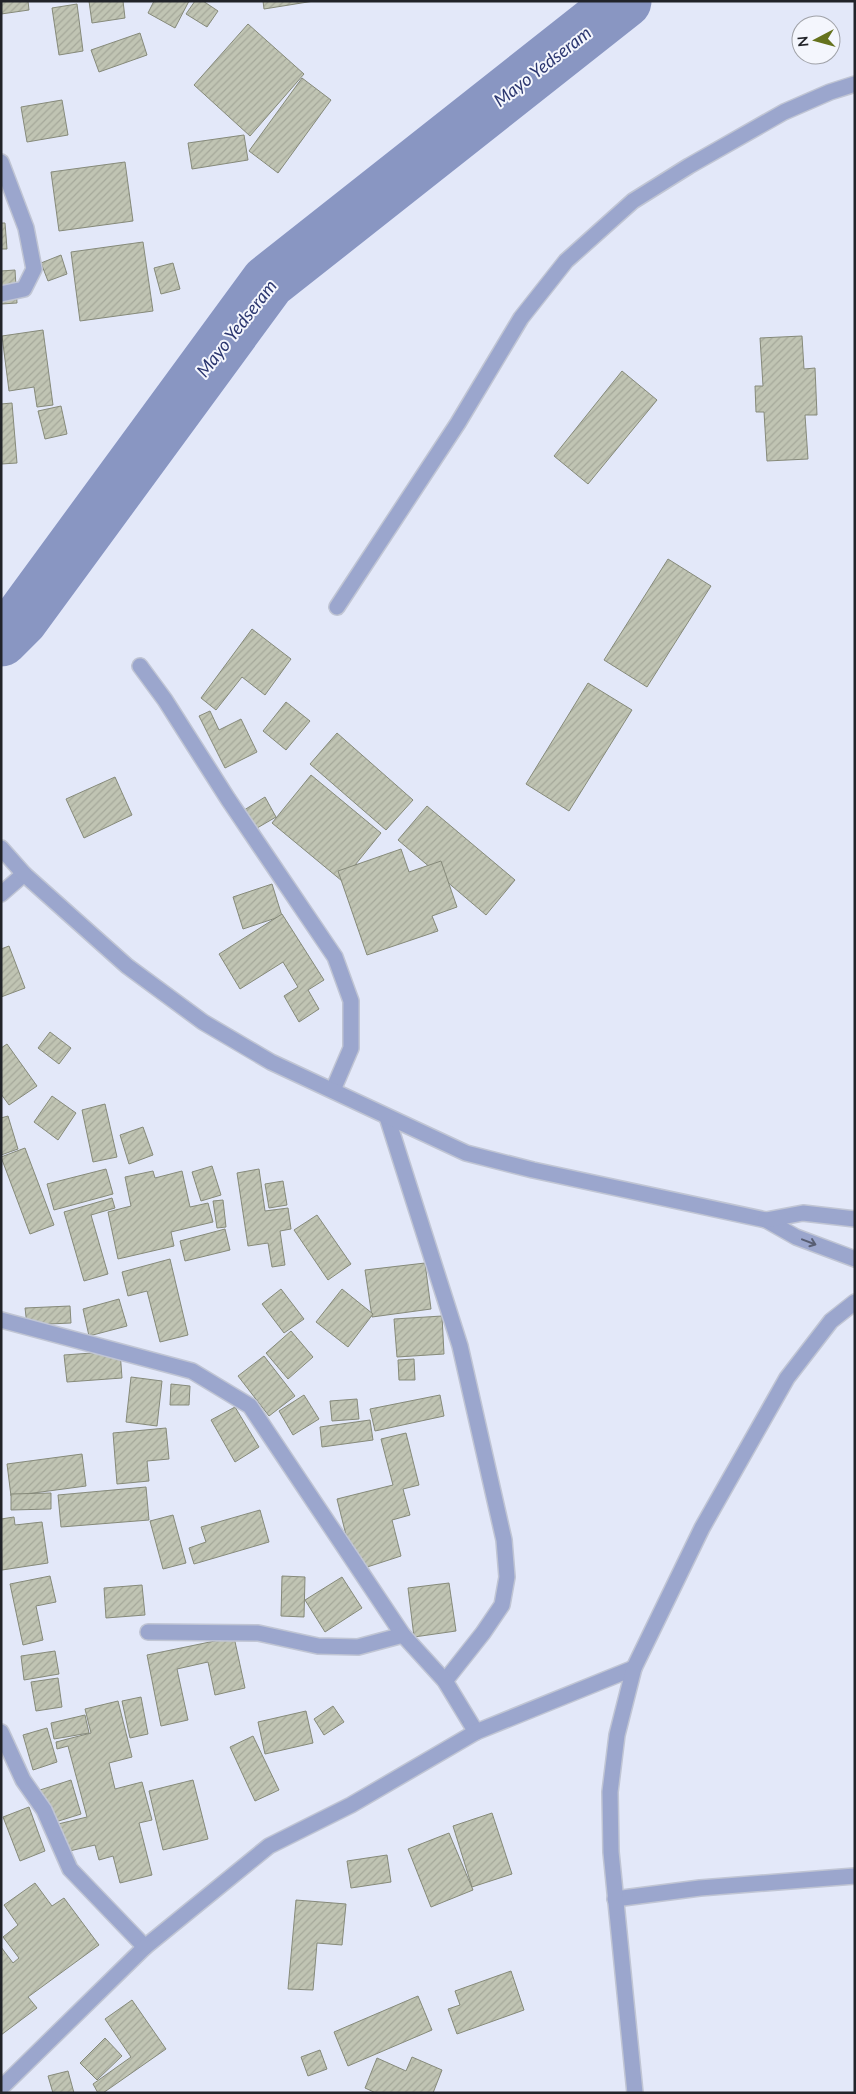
<svg xmlns="http://www.w3.org/2000/svg" width="856" height="2094" viewBox="0 0 856 2094" font-family="Lato,sans-serif">
<style>
.lines{fill:none;stroke-linecap:round;stroke-linejoin:round}
.river{stroke:#8996c2;stroke-width:55}
.building{fill:url(#building-hatch);stroke:#868a7a}
.minor-casing{stroke:#c0c5d4;stroke-width:18}
.tertiary-casing{stroke:#c0c5d4;stroke-width:18}
.minor{stroke:#9ba6cd;stroke-width:15}
.tertiary{stroke:#9ba6cd;stroke-width:15}
.oneway{stroke:#585e73}
.labels{text-anchor:middle;dominant-baseline:central;stroke-width:4;stroke-linejoin:round;paint-order:stroke}
.water-label{font-size:18px;font-style:italic;fill:#2c3770;stroke:#f4f6fd}
</style>
<defs>
<pattern id="building-hatch" width="6" height="6" patternUnits="userSpaceOnUse" patternTransform="scale(1.25)"><rect width="6" height="6" fill="#c0c4b3"/><path d="M-1 1l2-2M0 6l6-6M5 7l2-2" fill="none" stroke="#a5a89a"/></pattern>
</defs>
<rect width="100%" height="100%" fill="#e3e8f9"/>
<g class="lines">
<!-- river -->
<path class="river" d="M 1,639 L 21,619 L 268,282 L 624,1"/>
</g>
<!-- building -->
<g class="building">
<path d="M 1,1 L 28,1 L 29,10 L 1,14 Z"/>
<path d="M 89,1 L 123,1 L 125,18 L 92,23 Z"/>
<path d="M 154,1 L 189,1 L 175,28 L 148,13 Z"/>
<path d="M 195,1 L 203,1 L 218,11 L 207,27 L 186,14 Z"/>
<path d="M 263,1 L 314,1 L 264,9 Z"/>
<path d="M 77,4 L 83,51 L 59,55 L 52,8 Z"/>
<path d="M 248,24 L 304,74 L 250,136 L 194,85 Z"/>
<path d="M 140,33 L 147,55 L 99,72 L 91,50 Z"/>
<path d="M 302,78 L 331,100 L 278,173 L 249,151 Z"/>
<path d="M 62,100 L 68,135 L 27,142 L 21,107 Z"/>
<path d="M 244,135 L 248,160 L 192,169 L 188,143 Z"/>
<path d="M 125,162 L 133,221 L 59,231 L 51,172 Z"/>
<path d="M 1,223 L 5,223 L 7,249 L 1,249 Z"/>
<path d="M 143,242 L 153,311 L 80,321 L 71,252 Z"/>
<path d="M 61,255 L 67,274 L 48,281 L 41,263 Z"/>
<path d="M 173,263 L 180,289 L 161,294 L 154,268 Z"/>
<path d="M 15,270 L 17,303 L 1,304 L 1,271 Z"/>
<path d="M 43,330 L 53,405 L 37,407 L 34,387 L 9,391 L 2,336 Z"/>
<path d="M 802,336 L 804,369 L 815,368 L 817,415 L 805,415 L 808,459 L 767,461 L 764,412 L 756,412 L 755,386 L 763,386 L 760,338 Z"/>
<path d="M 622,371 L 657,400 L 588,484 L 554,456 Z"/>
<path d="M 12,403 L 17,463 L 1,464 L 1,404 Z"/>
<path d="M 61,406 L 67,434 L 45,439 L 38,411 Z"/>
<path d="M 668,559 L 711,586 L 647,687 L 604,660 Z"/>
<path d="M 252,629 L 291,659 L 265,695 L 242,677 L 216,710 L 201,698 Z"/>
<path d="M 588,683 L 632,710 L 569,811 L 526,784 Z"/>
<path d="M 286,702 L 310,721 L 286,750 L 263,731 Z"/>
<path d="M 210,711 L 219,730 L 241,719 L 257,752 L 225,768 L 199,716 Z"/>
<path d="M 337,733 L 413,800 L 386,830 L 310,764 Z"/>
<path d="M 311,775 L 381,833 L 342,881 L 272,823 Z"/>
<path d="M 115,777 L 132,815 L 84,838 L 66,799 Z"/>
<path d="M 265,797 L 276,817 L 252,831 L 241,812 Z"/>
<path d="M 427,806 L 515,880 L 486,915 L 398,840 Z"/>
<path d="M 401,849 L 409,872 L 441,861 L 457,907 L 432,916 L 438,931 L 367,955 L 338,871 Z"/>
<path d="M 272,884 L 282,916 L 243,929 L 233,897 Z"/>
<path d="M 282,914 L 324,980 L 308,990 L 319,1009 L 299,1022 L 284,996 L 298,987 L 283,962 L 240,989 L 219,954 Z"/>
<path d="M 9,946 L 25,988 L 1,997 L 1,949 Z"/>
<path d="M 50,1032 L 71,1048 L 59,1064 L 38,1048 Z"/>
<path d="M 7,1044 L 37,1086 L 9,1105 L 1,1094 L 1,1048 Z"/>
<path d="M 52,1096 L 76,1113 L 58,1140 L 34,1122 Z"/>
<path d="M 105,1104 L 117,1157 L 93,1162 L 82,1110 Z"/>
<path d="M 8,1116 L 18,1149 L 1,1155 L 1,1118 Z"/>
<path d="M 143,1127 L 153,1155 L 129,1164 L 120,1135 Z"/>
<path d="M 25,1148 L 54,1225 L 30,1234 L 1,1157 Z"/>
<path d="M 212,1166 L 221,1195 L 201,1201 L 192,1172 Z"/>
<path d="M 106,1169 L 113,1194 L 54,1210 L 47,1184 Z"/>
<path d="M 259,1169 L 265,1211 L 288,1208 L 291,1229 L 280,1231 L 285,1265 L 272,1267 L 268,1243 L 248,1246 L 237,1173 Z"/>
<path d="M 153,1171 L 155,1178 L 182,1171 L 190,1207 L 208,1203 L 213,1222 L 171,1232 L 174,1246 L 118,1259 L 108,1212 L 131,1206 L 125,1177 Z"/>
<path d="M 283,1181 L 287,1205 L 269,1208 L 265,1184 Z"/>
<path d="M 112,1198 L 115,1208 L 91,1215 L 108,1274 L 84,1281 L 64,1212 Z"/>
<path d="M 223,1200 L 226,1227 L 217,1228 L 213,1201 Z"/>
<path d="M 317,1215 L 351,1264 L 328,1280 L 294,1230 Z"/>
<path d="M 225,1229 L 230,1250 L 185,1261 L 180,1241 Z"/>
<path d="M 170,1259 L 188,1335 L 160,1342 L 147,1291 L 128,1296 L 122,1272 Z"/>
<path d="M 425,1263 L 431,1309 L 372,1317 L 365,1270 Z"/>
<path d="M 281,1289 L 304,1319 L 284,1333 L 262,1304 Z"/>
<path d="M 342,1289 L 373,1314 L 348,1347 L 316,1322 Z"/>
<path d="M 119,1299 L 127,1326 L 89,1336 L 83,1309 Z"/>
<path d="M 70,1306 L 71,1323 L 27,1325 L 25,1308 Z"/>
<path d="M 442,1316 L 444,1354 L 397,1357 L 394,1319 Z"/>
<path d="M 291,1331 L 313,1357 L 288,1379 L 266,1353 Z"/>
<path d="M 120,1351 L 122,1378 L 67,1382 L 64,1355 Z"/>
<path d="M 264,1356 L 295,1396 L 269,1416 L 238,1376 Z"/>
<path d="M 414,1359 L 415,1380 L 399,1380 L 398,1360 Z"/>
<path d="M 131,1377 L 162,1381 L 157,1426 L 126,1422 Z"/>
<path d="M 171,1384 L 190,1386 L 189,1405 L 170,1405 Z"/>
<path d="M 304,1395 L 319,1419 L 293,1435 L 279,1411 Z"/>
<path d="M 440,1395 L 444,1416 L 375,1431 L 370,1409 Z"/>
<path d="M 357,1399 L 359,1419 L 332,1421 L 330,1401 Z"/>
<path d="M 235,1407 L 259,1447 L 235,1462 L 211,1420 Z"/>
<path d="M 370,1420 L 373,1440 L 322,1447 L 320,1427 Z"/>
<path d="M 166,1428 L 169,1459 L 147,1461 L 149,1481 L 117,1484 L 113,1433 Z"/>
<path d="M 406,1433 L 419,1485 L 403,1489 L 410,1515 L 392,1520 L 401,1556 L 355,1571 L 337,1499 L 393,1485 L 381,1439 Z"/>
<path d="M 82,1454 L 86,1486 L 11,1496 L 7,1464 Z"/>
<path d="M 146,1487 L 149,1520 L 61,1527 L 58,1495 Z"/>
<path d="M 51,1493 L 51,1509 L 11,1510 L 11,1494 Z"/>
<path d="M 260,1510 L 269,1542 L 194,1564 L 189,1548 L 206,1542 L 201,1527 Z"/>
<path d="M 173,1515 L 186,1563 L 163,1569 L 150,1521 Z"/>
<path d="M 14,1517 L 15,1525 L 42,1522 L 48,1563 L 2,1570 L 1,1519 Z"/>
<path d="M 50,1576 L 56,1602 L 36,1606 L 43,1640 L 23,1645 L 10,1584 Z"/>
<path d="M 282,1576 L 305,1577 L 304,1617 L 281,1616 Z"/>
<path d="M 342,1577 L 362,1608 L 325,1632 L 305,1600 Z"/>
<path d="M 449,1583 L 456,1631 L 414,1637 L 408,1588 Z"/>
<path d="M 142,1585 L 145,1615 L 106,1618 L 104,1588 Z"/>
<path d="M 234,1637 L 245,1688 L 215,1695 L 208,1662 L 177,1669 L 188,1720 L 161,1726 L 147,1655 Z"/>
<path d="M 55,1651 L 59,1674 L 24,1680 L 21,1656 Z"/>
<path d="M 58,1678 L 62,1707 L 36,1711 L 31,1682 Z"/>
<path d="M 141,1697 L 148,1734 L 130,1738 L 122,1701 Z"/>
<path d="M 118,1701 L 132,1757 L 109,1763 L 115,1789 L 142,1782 L 152,1820 L 139,1823 L 152,1875 L 120,1883 L 113,1856 L 99,1860 L 95,1845 L 61,1853 L 54,1825 L 87,1817 L 68,1746 L 57,1749 L 56,1742 L 91,1733 L 85,1709 Z"/>
<path d="M 333,1706 L 344,1722 L 324,1735 L 314,1719 Z"/>
<path d="M 306,1711 L 313,1743 L 265,1754 L 258,1722 Z"/>
<path d="M 85,1715 L 89,1733 L 54,1739 L 51,1723 Z"/>
<path d="M 47,1728 L 57,1762 L 33,1770 L 23,1735 Z"/>
<path d="M 253,1736 L 279,1790 L 255,1801 L 230,1747 Z"/>
<path d="M 71,1780 L 81,1814 L 49,1824 L 40,1790 Z"/>
<path d="M 193,1780 L 208,1839 L 163,1850 L 149,1791 Z"/>
<path d="M 29,1807 L 45,1851 L 20,1861 L 3,1817 Z"/>
<path d="M 492,1813 L 512,1874 L 472,1887 L 453,1826 Z"/>
<path d="M 449,1833 L 473,1890 L 431,1907 L 408,1849 Z"/>
<path d="M 387,1855 L 391,1882 L 351,1888 L 347,1861 Z"/>
<path d="M 35,1883 L 52,1906 L 64,1898 L 99,1945 L 28,1997 L 37,2008 L 1,2035 L 1,1947 L 13,1963 L 19,1958 L 3,1937 L 18,1925 L 4,1905 Z"/>
<path d="M 296,1900 L 346,1904 L 342,1945 L 317,1943 L 313,1990 L 288,1989 Z"/>
<path d="M 511,1971 L 524,2010 L 457,2034 L 448,2009 L 460,2005 L 455,1991 Z"/>
<path d="M 418,1996 L 432,2030 L 348,2066 L 334,2032 Z"/>
<path d="M 132,2000 L 166,2049 L 103,2093 L 98,2093 L 93,2084 L 131,2057 L 105,2019 Z"/>
<path d="M 105,2038 L 122,2056 L 97,2080 L 80,2063 Z"/>
<path d="M 320,2050 L 327,2069 L 308,2076 L 301,2057 Z"/>
<path d="M 412,2057 L 442,2070 L 433,2093 L 376,2093 L 365,2088 L 377,2058 L 406,2071 Z"/>
<path d="M 68,2071 L 74,2093 L 53,2093 L 48,2076 Z"/>
</g>
<g class="lines">
<defs>
<g id="minor">
<path d="M 1,162 L 26,228 L 34,269 L 24,289 L 1,294"/>
<path d="M 337,607 L 458,423 L 521,318 L 566,261 L 633,201 L 689,166 L 784,112 L 830,92 L 855,84"/>
<path d="M 140,666 L 165,700 L 228,799 L 335,957 L 351,1001 L 351,1048 L 333,1090"/>
<path d="M 1,894 L 24,874"/>
<path d="M 387,1117 L 460,1346 L 504,1540 L 507,1577 L 502,1605 L 483,1633 L 445,1681"/>
<path d="M 1,1320 L 192,1371 L 250,1406 L 403,1635 L 445,1681 L 476,1732"/>
<path d="M 148,1632 L 258,1633 L 318,1646 L 358,1647 L 403,1635"/>
<path d="M 1,1732 L 23,1780 L 44,1810 L 70,1869 L 145,1947"/>
<path d="M 615,1899 L 700,1888 L 855,1876"/>
<path d="M 1,2088 L 145,1947 L 269,1846 L 351,1805 L 476,1732 L 634,1668"/>
</g>
<g id="tertiary">
<path d="M 1,848 L 24,874 L 127,966 L 203,1022 L 271,1062 L 466,1153 L 533,1170 L 766,1220 L 796,1237 L 855,1259"/>
<path d="M 766,1220 L 803,1213 L 855,1219"/>
<path d="M 635,2093 L 611,1852 L 610,1792 L 617,1735 L 634,1668 L 702,1528 L 787,1378 L 831,1321 L 855,1302"/>
</g>
</defs>
<!-- minor casing -->
<use href="#minor" class="minor-casing"/>
<!-- tertiary casing -->
<use href="#tertiary" class="tertiary-casing"/>
<!-- minor -->
<use href="#minor" class="minor"/>
<!-- tertiary -->
<use href="#tertiary" class="tertiary"/>
</g>
<!-- one-way arrows -->
<defs><path id="oneway-shaft" d="M-6 0H5M1.5-3L5.5 0L1.5 3" fill="none" stroke-width="1.6" stroke-linecap="round" stroke-linejoin="round" transform="scale(1.25)"/></defs>
<use class="oneway" href="#oneway-shaft" transform="translate(809 1242) rotate(21)"/>
<g class="labels">
<!-- water labels -->
<g class="water-label">
<text transform="translate(542 66) rotate(-38)">Mayo Yedseram</text>
<text transform="translate(236 328) rotate(-52)">Mayo Yedseram</text>
</g>
</g>
<!-- border -->
<rect width="856" height="2094" fill="none" stroke="#212329" stroke-width="5"/>
<!-- north arrow -->
<g transform="translate(816 40) rotate(264)"><circle r="24" fill="#f4f6fd" stroke="#a0a2a8"/>
<path d="M0-4L9 19L0 12L-9 19Z" fill="#65721d"/>
<text y="-8" font-size="14" font-weight="bold" text-anchor="middle" fill="#212329">N</text>
</g>
</svg>
